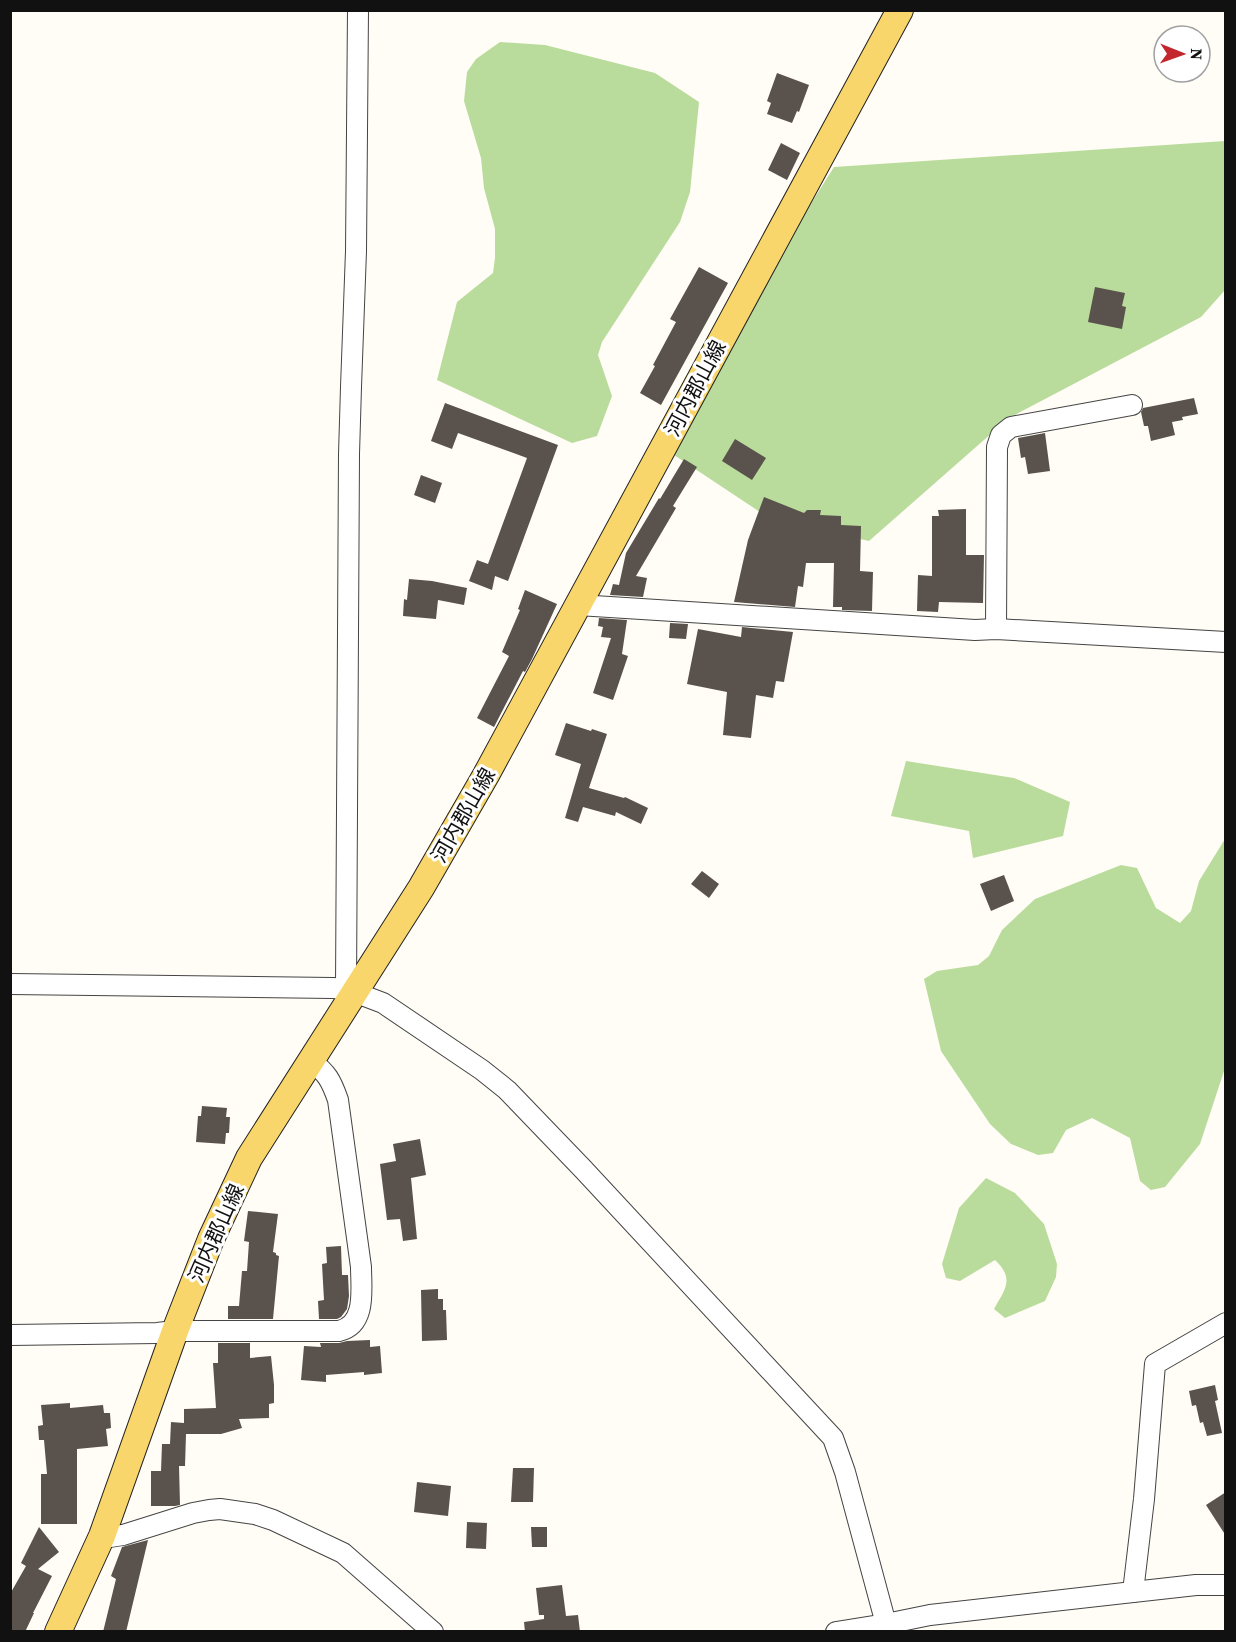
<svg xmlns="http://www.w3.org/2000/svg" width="1236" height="1642" viewBox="0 0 1236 1642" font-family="'Source Serif 4','Noto Sans JP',serif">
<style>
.forest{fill:#b9dc9c}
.building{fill:#5a524d}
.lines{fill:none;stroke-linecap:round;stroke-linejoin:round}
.minor-casing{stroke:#444;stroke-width:22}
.major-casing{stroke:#222;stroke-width:28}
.minor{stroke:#fff;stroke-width:20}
.major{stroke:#f9d66b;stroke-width:26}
.labels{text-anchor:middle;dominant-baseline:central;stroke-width:6;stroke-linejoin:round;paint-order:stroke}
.street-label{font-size:21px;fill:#111;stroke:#fff}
</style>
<rect width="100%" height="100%" fill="#fffdf5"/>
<!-- forest -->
<g class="forest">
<path d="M 500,42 L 545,45 L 655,73 L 699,102 L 690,192 L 680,222 L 602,342 L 598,355 L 612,396 L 597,436 L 572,443 L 437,380 L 457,302 L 493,273 L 495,258 L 495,229 L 484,188 L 481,158 L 464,101 L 467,72 L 476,59 Z"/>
<path d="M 1225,141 L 1225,290 L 1201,317 L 1009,418 L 869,541 L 769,518 L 659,445 L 834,167 Z"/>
<path d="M 906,761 L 1014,778 L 1070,802 L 1063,836 L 973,858 L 969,831 L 891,816 Z"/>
<path d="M 1225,839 L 1225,1068 L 1200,1144 L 1165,1187 L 1151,1190 L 1140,1181 L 1130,1138 L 1092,1118 L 1066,1130 L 1053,1153 L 1038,1155 L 1011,1144 L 990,1124 L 941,1051 L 924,979 L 937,971 L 978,965 L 989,956 L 1002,930 L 1035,899 L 1121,865 L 1137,868 L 1156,908 L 1180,923 L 1191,911 L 1199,881 Z"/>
<path d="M 986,1178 L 1015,1193 L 1044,1224 L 1057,1264 L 1056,1277 L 1045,1301 L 1005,1318 L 994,1309 C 1005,1289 1015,1279 995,1260 L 960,1281 L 946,1278 L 942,1264 L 959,1208 Z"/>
</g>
<!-- building -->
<g class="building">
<path d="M 777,73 L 809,85 L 799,112 L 797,111 L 792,123 L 767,114 L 771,103 L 767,101 Z"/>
<path d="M 781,143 L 800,153 L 787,180 L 768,170 Z"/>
<path d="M 699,267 L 728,283 L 661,405 L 640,393 L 655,366 L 653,365 L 676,322 L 670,319 Z"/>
<path d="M 1095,287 L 1125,293 L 1122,306 L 1126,307 L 1122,329 L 1088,322 Z"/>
<path d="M 1194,398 L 1198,414 L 1182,417 L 1183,420 L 1172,422 L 1175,435 L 1151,441 L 1148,426 L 1144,426 L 1141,412 L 1143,408 Z"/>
<path d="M 445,403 L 558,445 L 508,581 L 495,576 L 492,590 L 469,581 L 477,560 L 488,564 L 527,458 L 458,433 L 452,449 L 431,441 Z"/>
<path d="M 1045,433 L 1050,471 L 1028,474 L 1025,457 L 1021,458 L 1018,438 Z"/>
<path d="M 735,439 L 766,458 L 752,480 L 722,461 Z"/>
<path d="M 684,459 L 697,467 L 673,506 L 676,508 L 636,576 L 647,578 L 643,597 L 610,595 L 613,584 L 619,585 L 626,553 L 659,498 L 660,499 Z"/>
<path d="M 421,475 L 442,483 L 435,503 L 414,495 Z"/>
<path d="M 764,497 L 804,513 L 807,510 L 821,510 L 820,515 L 841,516 L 841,525 L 861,526 L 860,571 L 873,572 L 872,611 L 842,610 L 842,607 L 833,607 L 834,563 L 806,563 L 803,587 L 798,586 L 795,607 L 734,602 L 748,540 Z"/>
<path d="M 966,509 L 966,555 L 984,555 L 983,603 L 939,602 L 938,612 L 917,611 L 918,575 L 932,576 L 932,516 L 939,516 L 938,510 Z"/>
<path d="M 409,579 L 432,581 L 467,588 L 464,605 L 438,600 L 436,619 L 403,616 L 404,599 L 407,600 Z"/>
<path d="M 525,590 L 557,604 L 532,659 L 525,672 L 523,671 L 494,727 L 477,718 L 509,656 L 502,652 L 520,610 L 518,609 Z"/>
<path d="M 599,618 L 627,620 L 622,654 L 628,656 L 613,700 L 593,693 L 611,638 L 601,637 L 603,627 L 598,626 Z"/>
<path d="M 670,623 L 688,624 L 686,639 L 669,638 Z"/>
<path d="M 742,627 L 793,632 L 784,682 L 776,681 L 773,698 L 756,695 L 751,738 L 723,735 L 727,692 L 687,684 L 698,629 L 741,637 Z"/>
<path d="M 566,723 L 591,731 L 592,729 L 607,734 L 589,788 L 624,798 L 625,797 L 648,808 L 641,824 L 616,812 L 615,816 L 583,807 L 578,822 L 565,818 L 581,764 L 555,755 Z"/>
<path d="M 702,871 L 719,884 L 709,898 L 691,884 Z"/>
<path d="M 1004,875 L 1014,901 L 991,911 L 980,884 Z"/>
<path d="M 202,1106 L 227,1108 L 226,1117 L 230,1117 L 229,1133 L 226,1133 L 225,1144 L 196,1142 L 198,1116 L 201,1116 Z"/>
<path d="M 420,1139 L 426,1175 L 411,1178 L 417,1239 L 403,1241 L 400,1219 L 387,1220 L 380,1164 L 396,1161 L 393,1144 Z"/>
<path d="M 248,1211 L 278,1214 L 273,1252 L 276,1253 L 276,1255 L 279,1256 L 273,1319 L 228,1319 L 228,1306 L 239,1306 L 242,1271 L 247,1271 L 249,1242 L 244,1241 Z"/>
<path d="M 341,1246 L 342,1275 L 348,1275 L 349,1296 L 347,1309 L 341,1317 L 337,1319 L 319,1319 L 318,1301 L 324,1300 L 322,1264 L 327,1263 L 326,1247 Z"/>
<path d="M 438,1289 L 438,1299 L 443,1299 L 443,1310 L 446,1310 L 447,1340 L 422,1341 L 421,1290 Z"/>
<path d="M 370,1340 L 370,1347 L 380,1346 L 382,1373 L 364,1375 L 364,1372 L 326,1375 L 326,1382 L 301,1380 L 304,1346 L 321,1347 L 320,1343 L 339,1343 L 347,1341 Z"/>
<path d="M 218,1343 L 250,1343 L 250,1358 L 271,1356 L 274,1385 L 274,1403 L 269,1404 L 269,1418 L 239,1419 L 242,1428 L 221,1434 L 186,1434 L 185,1466 L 179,1466 L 180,1505 L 175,1506 L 151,1506 L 151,1471 L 161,1471 L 162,1444 L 170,1444 L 171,1422 L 184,1423 L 184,1409 L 216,1408 L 213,1363 L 218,1363 Z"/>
<path d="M 1215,1385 L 1218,1400 L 1215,1401 L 1222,1433 L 1207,1436 L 1203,1422 L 1200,1423 L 1196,1405 L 1192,1406 L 1189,1391 Z"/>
<path d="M 70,1403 L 70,1408 L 103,1405 L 104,1413 L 110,1413 L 111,1428 L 106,1429 L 108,1446 L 77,1449 L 77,1524 L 41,1524 L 41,1474 L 47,1474 L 44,1440 L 39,1440 L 38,1426 L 43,1425 L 41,1405 Z"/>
<path d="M 513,1468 L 534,1468 L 533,1502 L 511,1502 Z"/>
<path d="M 417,1482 L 451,1486 L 448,1516 L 414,1512 Z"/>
<path d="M 1226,1492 L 1226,1536 L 1206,1505 Z"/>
<path d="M 467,1522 L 487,1523 L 486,1549 L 466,1548 Z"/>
<path d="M 39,1527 L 59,1552 L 38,1569 L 52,1576 L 33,1613 L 34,1613 L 25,1632 L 10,1632 L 10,1594 L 26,1566 L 21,1563 Z"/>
<path d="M 531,1527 L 547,1527 L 547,1547 L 532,1547 Z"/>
<path d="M 148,1540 L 126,1632 L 103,1632 L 116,1579 L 111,1576 L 122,1547 Z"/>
<path d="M 562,1585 L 566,1616 L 578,1615 L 580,1632 L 525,1632 L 524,1622 L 544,1619 L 544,1615 L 539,1615 L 536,1588 Z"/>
</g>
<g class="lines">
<defs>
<g id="minor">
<path d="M 578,605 L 975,630 L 996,629 L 1226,642"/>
<path d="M 996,629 L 997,447 L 1001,435 L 1011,427 L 1132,405"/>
<path d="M 10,984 L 333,988 L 346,989 L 383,1003 L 482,1070 L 507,1090 L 583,1169 L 833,1438 L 845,1472 L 886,1624 L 885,1632"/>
<path d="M 346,989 L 349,454 L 351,387 L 356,251 L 358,10"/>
<path d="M 10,1335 L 157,1333 L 175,1331 L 339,1331 C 367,1325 361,1288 361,1267 L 338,1100 C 331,1080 327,1073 311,1061"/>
<path d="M 102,1536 L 110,1537 L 123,1535 L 193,1513 L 209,1510 L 220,1509 L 255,1514 L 273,1520 L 343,1553 L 433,1632"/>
<path d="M 1133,1592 L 1144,1499 L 1155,1364 L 1226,1323"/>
<path d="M 836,1632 L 886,1624 L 930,1615 L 1133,1592 L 1196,1585 L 1226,1585"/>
</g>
<path id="major" d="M 58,1632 L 102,1536 L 175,1331 L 211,1239 L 249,1158 L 421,888 L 486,775 L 900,10"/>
</defs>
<!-- minor casing -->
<use href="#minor" class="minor-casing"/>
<!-- major casing -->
<use href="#major" class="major-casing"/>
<!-- minor -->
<use href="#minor" class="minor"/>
<!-- major -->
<use href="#major" class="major"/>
</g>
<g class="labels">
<!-- street labels -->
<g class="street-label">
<text transform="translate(695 388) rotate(-62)">河内郡山線</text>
<text transform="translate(463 815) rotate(-60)">河内郡山線</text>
<text transform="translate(216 1233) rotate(-66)">河内郡山線</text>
</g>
</g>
<!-- border -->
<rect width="1236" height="1642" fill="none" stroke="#111111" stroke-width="24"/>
<!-- north arrow -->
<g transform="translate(1182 54) rotate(91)"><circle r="28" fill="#ffffff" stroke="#a0a0a0" stroke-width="1.5"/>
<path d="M0-4.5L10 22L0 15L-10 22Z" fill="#c4262e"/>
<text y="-9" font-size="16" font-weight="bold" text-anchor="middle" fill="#111111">N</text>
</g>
</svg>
